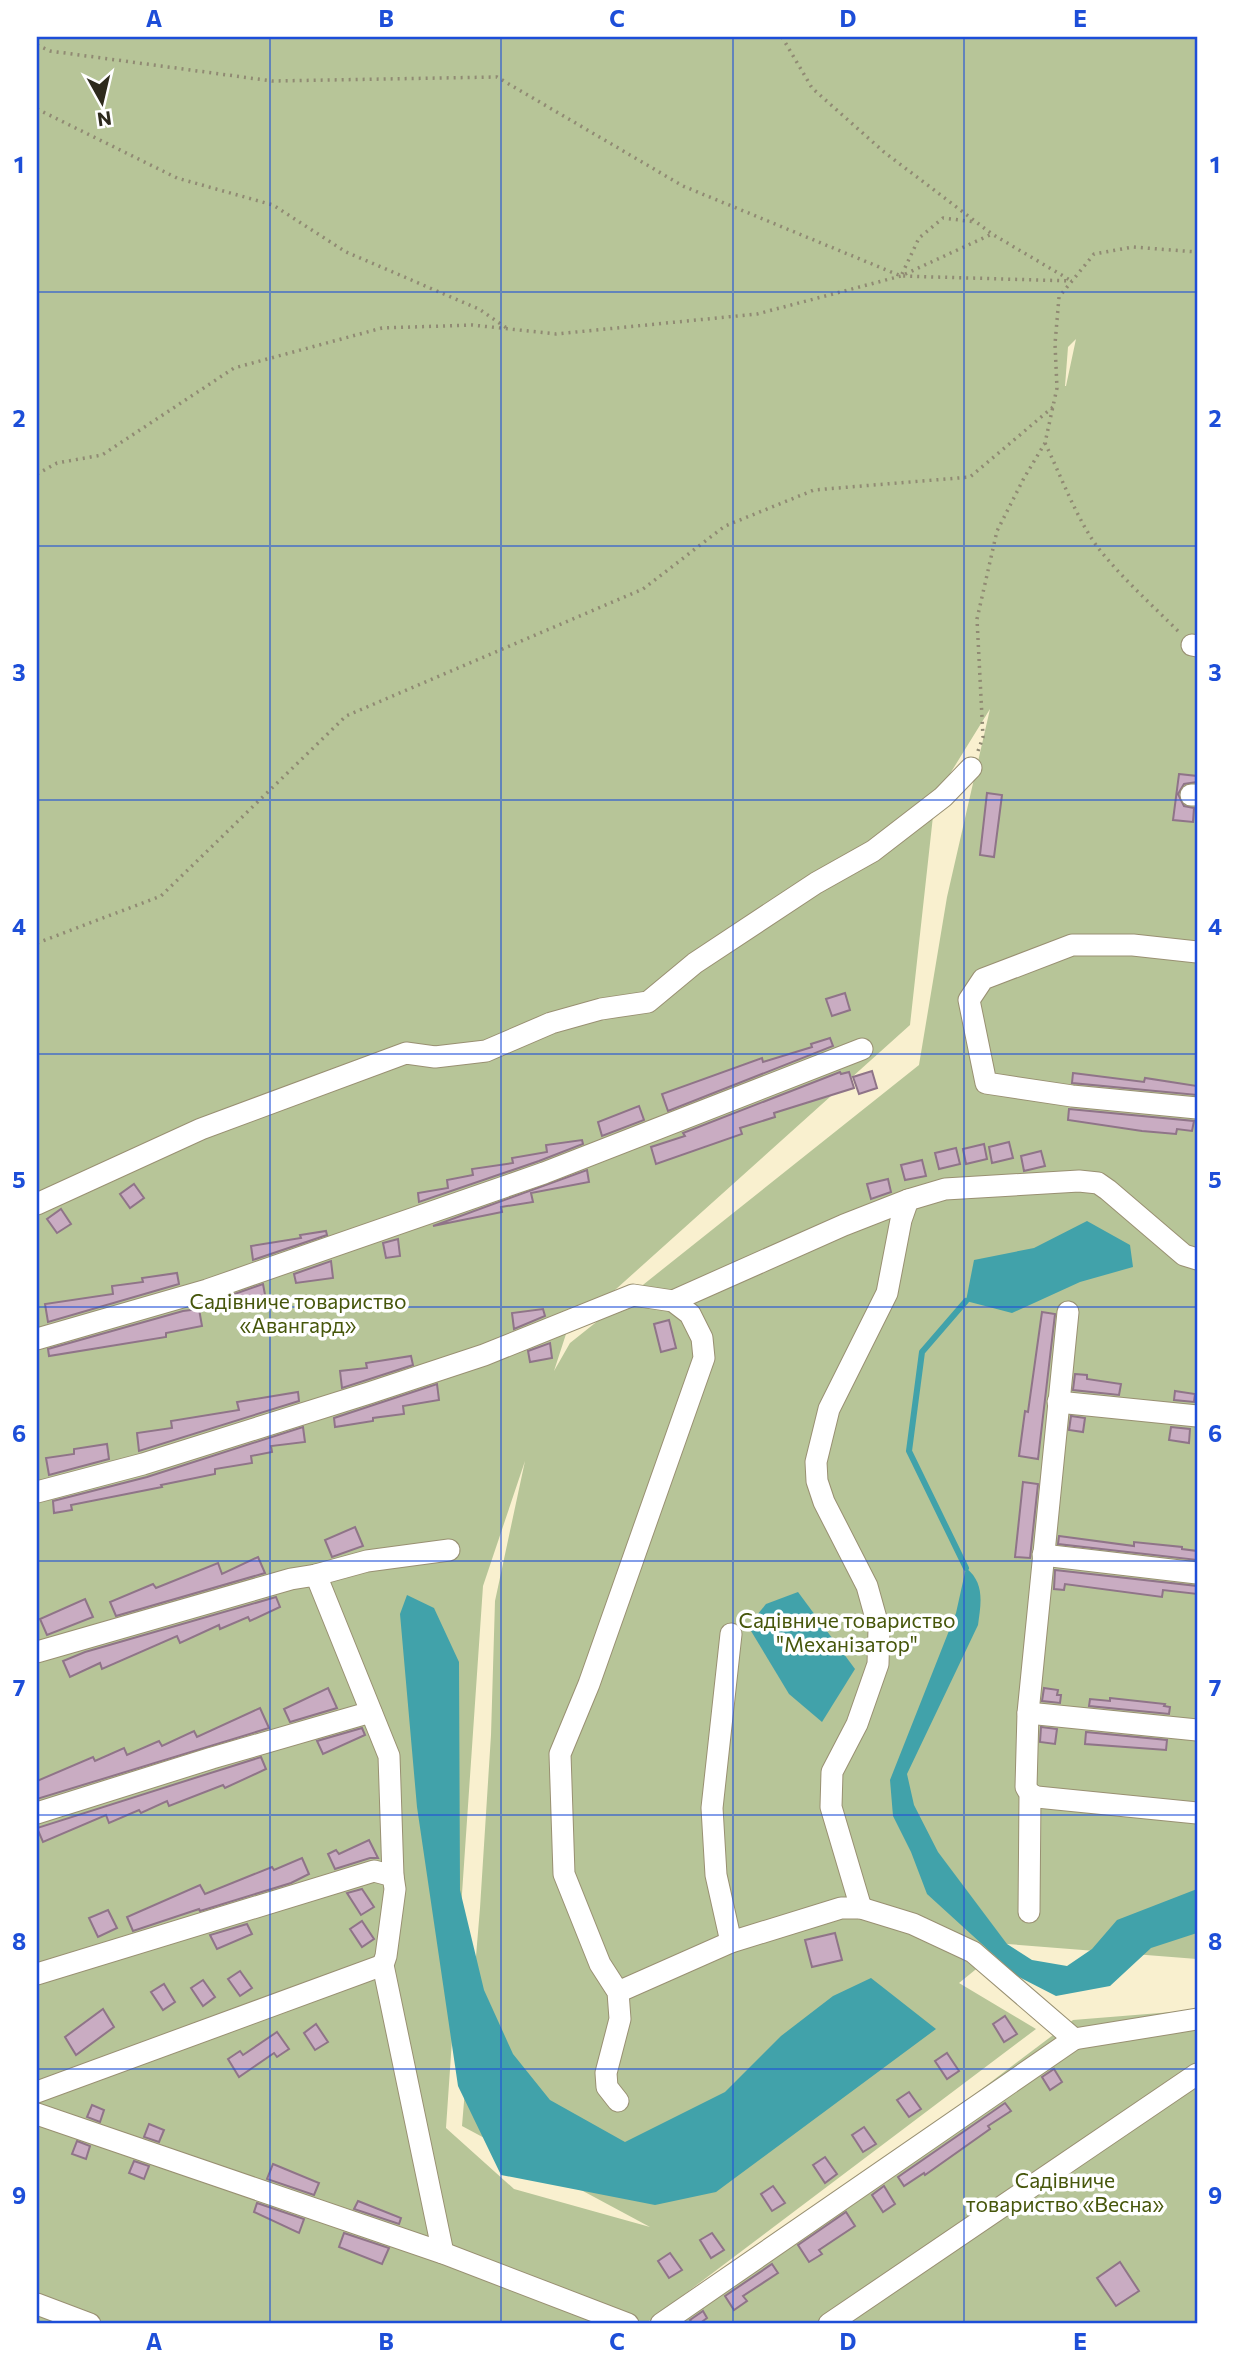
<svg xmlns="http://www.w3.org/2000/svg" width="1234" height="2361" viewBox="0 0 1234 2361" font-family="Commissioner,sans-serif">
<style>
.green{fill:#b7c598;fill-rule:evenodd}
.water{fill:#41a2aa}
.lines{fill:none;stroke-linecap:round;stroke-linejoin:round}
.stream{stroke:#41a2aa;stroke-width:6}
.building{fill:#c9acc2;stroke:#8f7488;stroke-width:2}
.minor-casing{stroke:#999072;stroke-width:23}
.path{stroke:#908a73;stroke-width:3.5;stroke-dasharray:2 5;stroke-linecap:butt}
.minor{stroke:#fff;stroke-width:21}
.grid{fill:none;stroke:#1d4ed8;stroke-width:2;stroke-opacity:0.55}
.labels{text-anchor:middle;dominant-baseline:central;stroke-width:7;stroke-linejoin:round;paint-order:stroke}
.park-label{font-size:21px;fill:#46560b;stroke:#fff}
.neatline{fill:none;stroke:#1d4ed8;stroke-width:2.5}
.grid-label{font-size:23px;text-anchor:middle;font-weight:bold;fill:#1d4ed8}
</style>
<rect width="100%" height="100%" fill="#f9f0cf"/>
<!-- green -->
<g class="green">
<path d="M 37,37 L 1197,37 L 1197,1959 L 1007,1944 L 959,1983 L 1036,2029 L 645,2324 L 37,2324 ZM 1076,339 L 1066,386 L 1065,386 L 1068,347 ZM 990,709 L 947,897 L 919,1065 L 570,1343 L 554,1371 L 566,1334 L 910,1025 L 935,798 ZM 525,1461 L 495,1601 L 491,1735 L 480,1908 L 462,2126 L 650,2227 L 514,2189 L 446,2128 L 483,1586 Z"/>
<path d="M 1197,2010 L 1197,2324 L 671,2324 L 1073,2020 Z"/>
</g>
<!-- water -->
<g class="water">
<path d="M 1087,1221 L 1130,1245 L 1133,1267 L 1080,1282 L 1012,1313 L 966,1301 L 974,1260 L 1034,1248 Z"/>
<path d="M 966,1568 C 985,1583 981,1603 978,1625 L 907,1774 L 914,1805 L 938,1852 L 1007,1944 L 1032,1960 L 1067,1966 L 1092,1949 L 1117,1920 L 1197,1889 L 1197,1933 L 1151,1948 L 1110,1986 L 1056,1996 L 1017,1976 L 927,1894 L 911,1852 L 893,1816 L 890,1780 L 956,1613 Z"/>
<path d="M 798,1592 L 855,1669 L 822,1722 L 789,1694 L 748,1626 L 766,1604 Z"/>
<path d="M 407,1595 L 434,1608 L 459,1662 L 460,1890 L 484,1990 L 513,2054 L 550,2100 L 625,2142 L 725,2092 L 781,2036 L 833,1996 L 871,1978 L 936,2029 L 716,2192 L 655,2205 L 501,2175 L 458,2086 L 417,1807 L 400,1614 Z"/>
</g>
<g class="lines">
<!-- stream -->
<path class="stream" d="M 966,1568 L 909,1451 L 922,1352 L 966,1301"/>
</g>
<!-- building -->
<g class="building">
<path d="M 1179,774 L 1197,776 L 1197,782 L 1184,784 L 1178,794 L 1184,806 L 1194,808 L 1193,822 L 1173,820 Z"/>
<path d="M 987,793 L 1002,795 L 994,857 L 980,855 Z"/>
<path d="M 845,993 L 850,1010 L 832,1016 L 826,999 Z"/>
<path d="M 830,1038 L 833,1046 L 668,1111 L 662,1094 L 762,1058 L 763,1062 L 812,1047 L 811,1044 Z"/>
<path d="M 872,1071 L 877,1088 L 859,1094 L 853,1077 Z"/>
<path d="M 840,1072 L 841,1074 L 849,1072 L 854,1088 L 774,1113 L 775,1117 L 740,1128 L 742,1134 L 656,1164 L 651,1147 L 685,1136 L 683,1133 Z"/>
<path d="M 1073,1073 L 1144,1082 L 1145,1078 L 1197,1086 L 1197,1095 L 1072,1083 Z"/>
<path d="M 639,1106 L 644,1120 L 602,1136 L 598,1122 Z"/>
<path d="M 1069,1109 L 1194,1121 L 1192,1131 L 1177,1129 L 1176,1134 L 1142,1131 L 1068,1120 Z"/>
<path d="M 582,1140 L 583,1144 L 539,1161 L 419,1202 L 418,1193 L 448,1188 L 447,1180 L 473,1175 L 472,1169 L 513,1163 L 512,1158 L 547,1152 L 546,1145 Z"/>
<path d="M 1009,1142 L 1013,1158 L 992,1163 L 989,1147 Z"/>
<path d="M 984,1144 L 987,1159 L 966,1164 L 963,1149 Z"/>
<path d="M 956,1148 L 960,1164 L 939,1169 L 935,1153 Z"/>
<path d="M 1041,1151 L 1045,1166 L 1024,1171 L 1021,1156 Z"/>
<path d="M 922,1160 L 926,1176 L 905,1180 L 901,1165 Z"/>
<path d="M 587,1170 L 589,1182 L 531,1193 L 533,1202 L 501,1207 L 502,1212 L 433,1226 Z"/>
<path d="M 888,1179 L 891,1192 L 871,1199 L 867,1184 Z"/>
<path d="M 134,1184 L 144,1198 L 130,1208 L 120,1194 Z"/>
<path d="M 61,1209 L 71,1224 L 57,1233 L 47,1219 Z"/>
<path d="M 326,1231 L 327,1235 L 253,1260 L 251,1246 L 301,1238 L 300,1235 Z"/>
<path d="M 398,1239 L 400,1256 L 386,1258 L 383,1243 Z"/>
<path d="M 331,1261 L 333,1278 L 296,1283 L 294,1274 Z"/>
<path d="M 177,1273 L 179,1284 L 48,1322 L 45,1304 L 113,1294 L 112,1286 L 143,1282 L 142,1278 Z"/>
<path d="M 263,1284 L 266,1300 L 221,1306 L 220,1299 Z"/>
<path d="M 199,1309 L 202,1326 L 166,1333 L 166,1337 L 49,1356 L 48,1349 L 183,1311 Z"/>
<path d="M 543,1309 L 545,1316 L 514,1329 L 512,1313 Z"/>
<path d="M 1042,1312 L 1055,1314 L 1038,1459 L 1019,1456 L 1025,1411 L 1028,1412 Z"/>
<path d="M 669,1320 L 676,1348 L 661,1352 L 654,1324 Z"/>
<path d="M 550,1343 L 552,1358 L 530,1362 L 528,1351 Z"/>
<path d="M 411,1356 L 413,1365 L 342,1388 L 340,1371 L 367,1368 L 366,1363 Z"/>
<path d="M 1075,1374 L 1087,1375 L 1087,1379 L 1121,1384 L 1119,1395 L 1073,1390 Z"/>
<path d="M 437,1384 L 439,1400 L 403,1406 L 404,1414 L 373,1418 L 373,1421 L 335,1427 L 334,1418 Z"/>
<path d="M 1175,1391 L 1195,1394 L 1194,1402 L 1174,1400 Z"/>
<path d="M 298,1392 L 299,1401 L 139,1451 L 137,1433 L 172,1428 L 171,1421 L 239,1410 L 237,1402 Z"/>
<path d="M 1071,1416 L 1085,1418 L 1083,1432 L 1069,1430 Z"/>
<path d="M 303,1427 L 305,1442 L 271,1446 L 272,1452 L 251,1456 L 252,1463 L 215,1469 L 215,1474 L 161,1485 L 162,1487 L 71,1505 L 72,1510 L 54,1513 L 53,1501 L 147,1477 Z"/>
<path d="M 1171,1427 L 1190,1429 L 1189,1443 L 1169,1440 Z"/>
<path d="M 107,1444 L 109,1459 L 49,1475 L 46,1458 L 74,1454 L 74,1449 Z"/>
<path d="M 1023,1482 L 1038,1484 L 1030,1558 L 1015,1557 Z"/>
<path d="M 355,1527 L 363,1546 L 332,1557 L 325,1540 Z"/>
<path d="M 1059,1536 L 1134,1546 L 1134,1542 L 1182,1547 L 1182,1549 L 1197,1551 L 1197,1560 L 1058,1544 Z"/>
<path d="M 258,1557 L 265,1573 L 116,1616 L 110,1602 L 153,1584 L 156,1588 L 218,1563 L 222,1574 Z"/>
<path d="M 1055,1570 L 1197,1586 L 1197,1594 L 1163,1590 L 1162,1597 L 1065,1584 L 1064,1590 L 1054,1589 Z"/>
<path d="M 276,1597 L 280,1607 L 250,1621 L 248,1617 L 220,1629 L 219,1625 L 180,1643 L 177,1636 L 102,1669 L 100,1663 L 70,1677 L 63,1661 L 85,1652 Z"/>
<path d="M 85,1599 L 93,1617 L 47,1635 L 40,1619 Z"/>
<path d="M 328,1688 L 337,1708 L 290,1722 L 284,1709 Z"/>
<path d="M 1044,1688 L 1058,1690 L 1057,1695 L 1061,1695 L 1060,1703 L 1042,1701 Z"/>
<path d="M 1110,1698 L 1165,1704 L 1164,1706 L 1170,1707 L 1169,1714 L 1089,1706 L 1090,1699 L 1110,1701 Z"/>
<path d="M 260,1708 L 269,1728 L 37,1799 L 37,1781 L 93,1757 L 95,1761 L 124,1748 L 127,1755 L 159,1741 L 162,1746 L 194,1731 L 197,1737 Z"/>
<path d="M 1041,1727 L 1057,1729 L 1055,1744 L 1040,1742 Z"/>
<path d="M 362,1728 L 365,1735 L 323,1754 L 317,1741 Z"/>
<path d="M 1086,1732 L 1167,1740 L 1166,1750 L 1085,1744 Z"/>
<path d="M 261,1757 L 266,1769 L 225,1788 L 223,1785 L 169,1806 L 167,1801 L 141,1813 L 139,1810 L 109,1823 L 106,1815 L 43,1842 L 37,1828 Z"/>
<path d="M 369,1840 L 378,1858 L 370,1858 L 335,1869 L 328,1854 L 336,1850 L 339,1854 Z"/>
<path d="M 302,1858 L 309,1874 L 291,1883 L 200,1911 L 199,1909 L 133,1931 L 127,1917 L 200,1885 L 205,1894 L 272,1867 L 274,1870 Z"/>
<path d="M 362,1889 L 374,1907 L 361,1915 L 347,1893 Z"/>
<path d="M 108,1910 L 117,1928 L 98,1937 L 89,1918 Z"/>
<path d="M 362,1921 L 374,1939 L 362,1947 L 350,1929 Z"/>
<path d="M 247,1924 L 252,1934 L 217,1949 L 210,1935 Z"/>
<path d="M 835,1933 L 842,1960 L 812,1967 L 805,1940 Z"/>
<path d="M 240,1971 L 252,1988 L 240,1996 L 228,1979 Z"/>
<path d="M 203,1980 L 215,1997 L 203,2006 L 191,1988 Z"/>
<path d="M 164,1984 L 175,2002 L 163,2010 L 151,1992 Z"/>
<path d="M 103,2009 L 114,2027 L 76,2055 L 65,2037 Z"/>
<path d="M 1005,2016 L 1017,2034 L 1004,2042 L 993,2024 Z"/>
<path d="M 316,2024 L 328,2042 L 315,2050 L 304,2033 Z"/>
<path d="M 277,2032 L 289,2049 L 277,2057 L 274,2053 L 239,2077 L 228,2059 L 240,2051 L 243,2055 Z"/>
<path d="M 947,2053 L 959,2071 L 947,2079 L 935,2061 Z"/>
<path d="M 1054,2069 L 1062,2082 L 1050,2090 L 1042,2077 Z"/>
<path d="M 909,2092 L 921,2109 L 909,2117 L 897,2100 Z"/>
<path d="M 1005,2103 L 1011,2111 L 988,2126 L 990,2129 L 925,2175 L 924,2173 L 904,2186 L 898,2177 Z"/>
<path d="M 92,2105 L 104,2110 L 100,2122 L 87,2117 Z"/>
<path d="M 149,2124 L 164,2130 L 159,2142 L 144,2137 Z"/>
<path d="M 864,2127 L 876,2144 L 863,2152 L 852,2135 Z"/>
<path d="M 77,2141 L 90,2146 L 86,2159 L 72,2154 Z"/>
<path d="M 825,2157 L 837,2174 L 825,2183 L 813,2165 Z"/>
<path d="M 134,2161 L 149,2166 L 144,2179 L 129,2173 Z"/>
<path d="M 273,2164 L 319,2183 L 314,2195 L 267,2179 Z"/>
<path d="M 773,2186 L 785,2203 L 772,2211 L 761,2194 Z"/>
<path d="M 884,2186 L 895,2204 L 883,2212 L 872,2195 Z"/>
<path d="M 358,2201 L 401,2218 L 399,2224 L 354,2209 Z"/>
<path d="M 257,2203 L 304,2219 L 299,2233 L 254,2212 Z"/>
<path d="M 846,2212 L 855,2226 L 819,2250 L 822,2254 L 809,2262 L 798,2245 Z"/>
<path d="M 344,2233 L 389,2248 L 382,2264 L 339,2247 Z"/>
<path d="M 712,2233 L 724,2250 L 711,2258 L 700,2240 Z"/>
<path d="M 670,2253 L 682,2270 L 669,2278 L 658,2261 Z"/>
<path d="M 1120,2262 L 1139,2291 L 1116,2306 L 1097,2278 Z"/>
<path d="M 772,2264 L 778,2273 L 743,2296 L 747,2301 L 734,2310 L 725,2296 Z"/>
<path d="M 703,2311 L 707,2318 L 699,2324 L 693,2324 L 690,2320 Z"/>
</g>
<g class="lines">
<defs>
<g id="minor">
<path d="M 1192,645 L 1197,646"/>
<path d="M 1191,795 L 1197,795"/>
<path d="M 1197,952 L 1133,945 L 1072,945 L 983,979 L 969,1000 L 986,1083 L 1072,1096 L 1197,1108"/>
<path d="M 37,1204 L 201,1129 L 406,1053 L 435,1057 L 486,1051 L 551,1023 L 601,1009 L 648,1002 L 695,963 L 816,883 L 873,851 L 943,797 L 971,768"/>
<path d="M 673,1301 L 844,1225 L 908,1200"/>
<path d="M 37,1339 L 207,1290 L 544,1173 L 862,1049"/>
<path d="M 1058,1402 L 1197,1416"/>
<path d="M 37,1492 L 143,1464 L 369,1393 L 484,1355 L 633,1295 L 673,1301 L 690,1314 L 702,1338 L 704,1358 L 589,1684 L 560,1754 L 564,1874 L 600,1964 L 618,1992 L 620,2019 L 606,2073 L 607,2087 L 618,2101"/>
<path d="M 1043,1555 L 1197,1573"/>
<path d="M 316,1575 L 367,1561 L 449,1550"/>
<path d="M 731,1634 L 712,1808 L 716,1875 L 731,1942"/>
<path d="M 37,1652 L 291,1579 L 316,1575 L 389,1756 L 393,1876 L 395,1889 L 386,1956 L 383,1965 L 443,2253"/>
<path d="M 1028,1713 L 1197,1730"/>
<path d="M 1030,1794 L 1037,1797 L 1197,1813"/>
<path d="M 37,1813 L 212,1758 L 371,1712"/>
<path d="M 861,1908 L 831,1807 L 832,1772 L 857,1724 L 878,1664 L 879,1629 L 867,1586 L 824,1502 L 817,1481 L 816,1462 L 829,1409 L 887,1293 L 901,1220 L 908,1200 L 945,1189 L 1079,1181 L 1098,1183 L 1108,1190 L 1184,1255 L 1197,1259"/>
<path d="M 1029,1912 L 1030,1794 L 1026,1787 L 1028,1713 L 1068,1312"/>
<path d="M 37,1974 L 374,1871 L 393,1876"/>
<path d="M 618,1992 L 731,1942 L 841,1908 L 861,1908 L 913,1924 L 973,1952 L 1074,2039 L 1197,2019"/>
<path d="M 37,2092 L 383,1965"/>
<path d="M 37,2114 L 443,2253 L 628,2324"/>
<path d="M 37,2304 L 90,2324"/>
<path d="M 661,2324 L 1074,2039"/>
<path d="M 829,2324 L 1197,2074"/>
</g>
</defs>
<!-- minor casing -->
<use href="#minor" class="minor-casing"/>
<!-- path -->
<g class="path">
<path d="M 782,37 L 812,88 L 884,152 L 992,234 L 1070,280"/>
<path d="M 37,45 L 50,51 L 272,81 L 497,77 L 683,186 L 901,276 L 1072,281"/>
<path d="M 37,109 L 177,178 L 273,205 L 346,252 L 479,309 L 508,329"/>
<path d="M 902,274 L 919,238 L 943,218 L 976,222"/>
<path d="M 1045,443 C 1061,476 1077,520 1099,549 C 1123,579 1151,604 1178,631"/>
<path d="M 37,474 L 57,463 L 102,455 L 234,368 L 382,328 L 472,325 L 556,334 L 757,314 L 901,276 L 992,234"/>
<path d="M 978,751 L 983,737 L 977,619 L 997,531 L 1024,478 L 1045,443 L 1057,388 L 1055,344 L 1059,297 L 1094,254 L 1133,247 L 1197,252"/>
<path d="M 37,943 L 161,896 L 346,716 L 643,589 L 725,526 L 814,490 L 970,477 L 1053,407"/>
</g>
<!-- minor -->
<use href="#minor" class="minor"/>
</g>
<!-- grid -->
<path class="grid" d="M 270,37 L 270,2324M 501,37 L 501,2324M 733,37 L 733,2324M 964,37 L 964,2324M 37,292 L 1197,292M 37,546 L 1197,546M 37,800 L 1197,800M 37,1054 L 1197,1054M 37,1307 L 1197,1307M 37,1561 L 1197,1561M 37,1815 L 1197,1815M 37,2069 L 1197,2069"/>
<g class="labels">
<!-- park labels -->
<g class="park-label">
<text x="298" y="1300">Садівниче товариство<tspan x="298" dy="24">«Авангард»</tspan></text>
<text x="847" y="1619">Садівниче товариство<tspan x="847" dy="24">"Механізатор"</tspan></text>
<text x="1065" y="2179">Садівниче<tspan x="1065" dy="24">товариство «Весна»</tspan></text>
</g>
</g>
<!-- border -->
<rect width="1234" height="2361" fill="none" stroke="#ffffff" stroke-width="77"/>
<!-- north arrow -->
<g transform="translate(102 102) rotate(172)" stroke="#ffffff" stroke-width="5" paint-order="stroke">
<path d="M0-5L12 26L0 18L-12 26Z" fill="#2d2a1d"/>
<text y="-10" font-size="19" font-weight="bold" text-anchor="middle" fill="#2d2a1d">N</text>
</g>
<rect x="38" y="38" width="1158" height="2284" class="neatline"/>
<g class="grid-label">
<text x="154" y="27">A</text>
<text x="386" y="27">B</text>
<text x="617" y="27">C</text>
<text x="848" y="27">D</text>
<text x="1080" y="27">E</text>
<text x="19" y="173">1</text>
<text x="1215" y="173">1</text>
<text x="19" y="427">2</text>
<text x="1215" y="427">2</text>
<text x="19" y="681">3</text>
<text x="1215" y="681">3</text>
<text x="19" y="935">4</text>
<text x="1215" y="935">4</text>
<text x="19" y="1188">5</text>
<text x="1215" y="1188">5</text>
<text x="19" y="1442">6</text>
<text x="1215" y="1442">6</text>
<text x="19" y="1696">7</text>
<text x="1215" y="1696">7</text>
<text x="19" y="1950">8</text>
<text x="1215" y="1950">8</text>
<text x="19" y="2204">9</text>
<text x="1215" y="2204">9</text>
<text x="154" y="2350">A</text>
<text x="386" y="2350">B</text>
<text x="617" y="2350">C</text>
<text x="848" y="2350">D</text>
<text x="1080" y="2350">E</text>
</g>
</svg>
